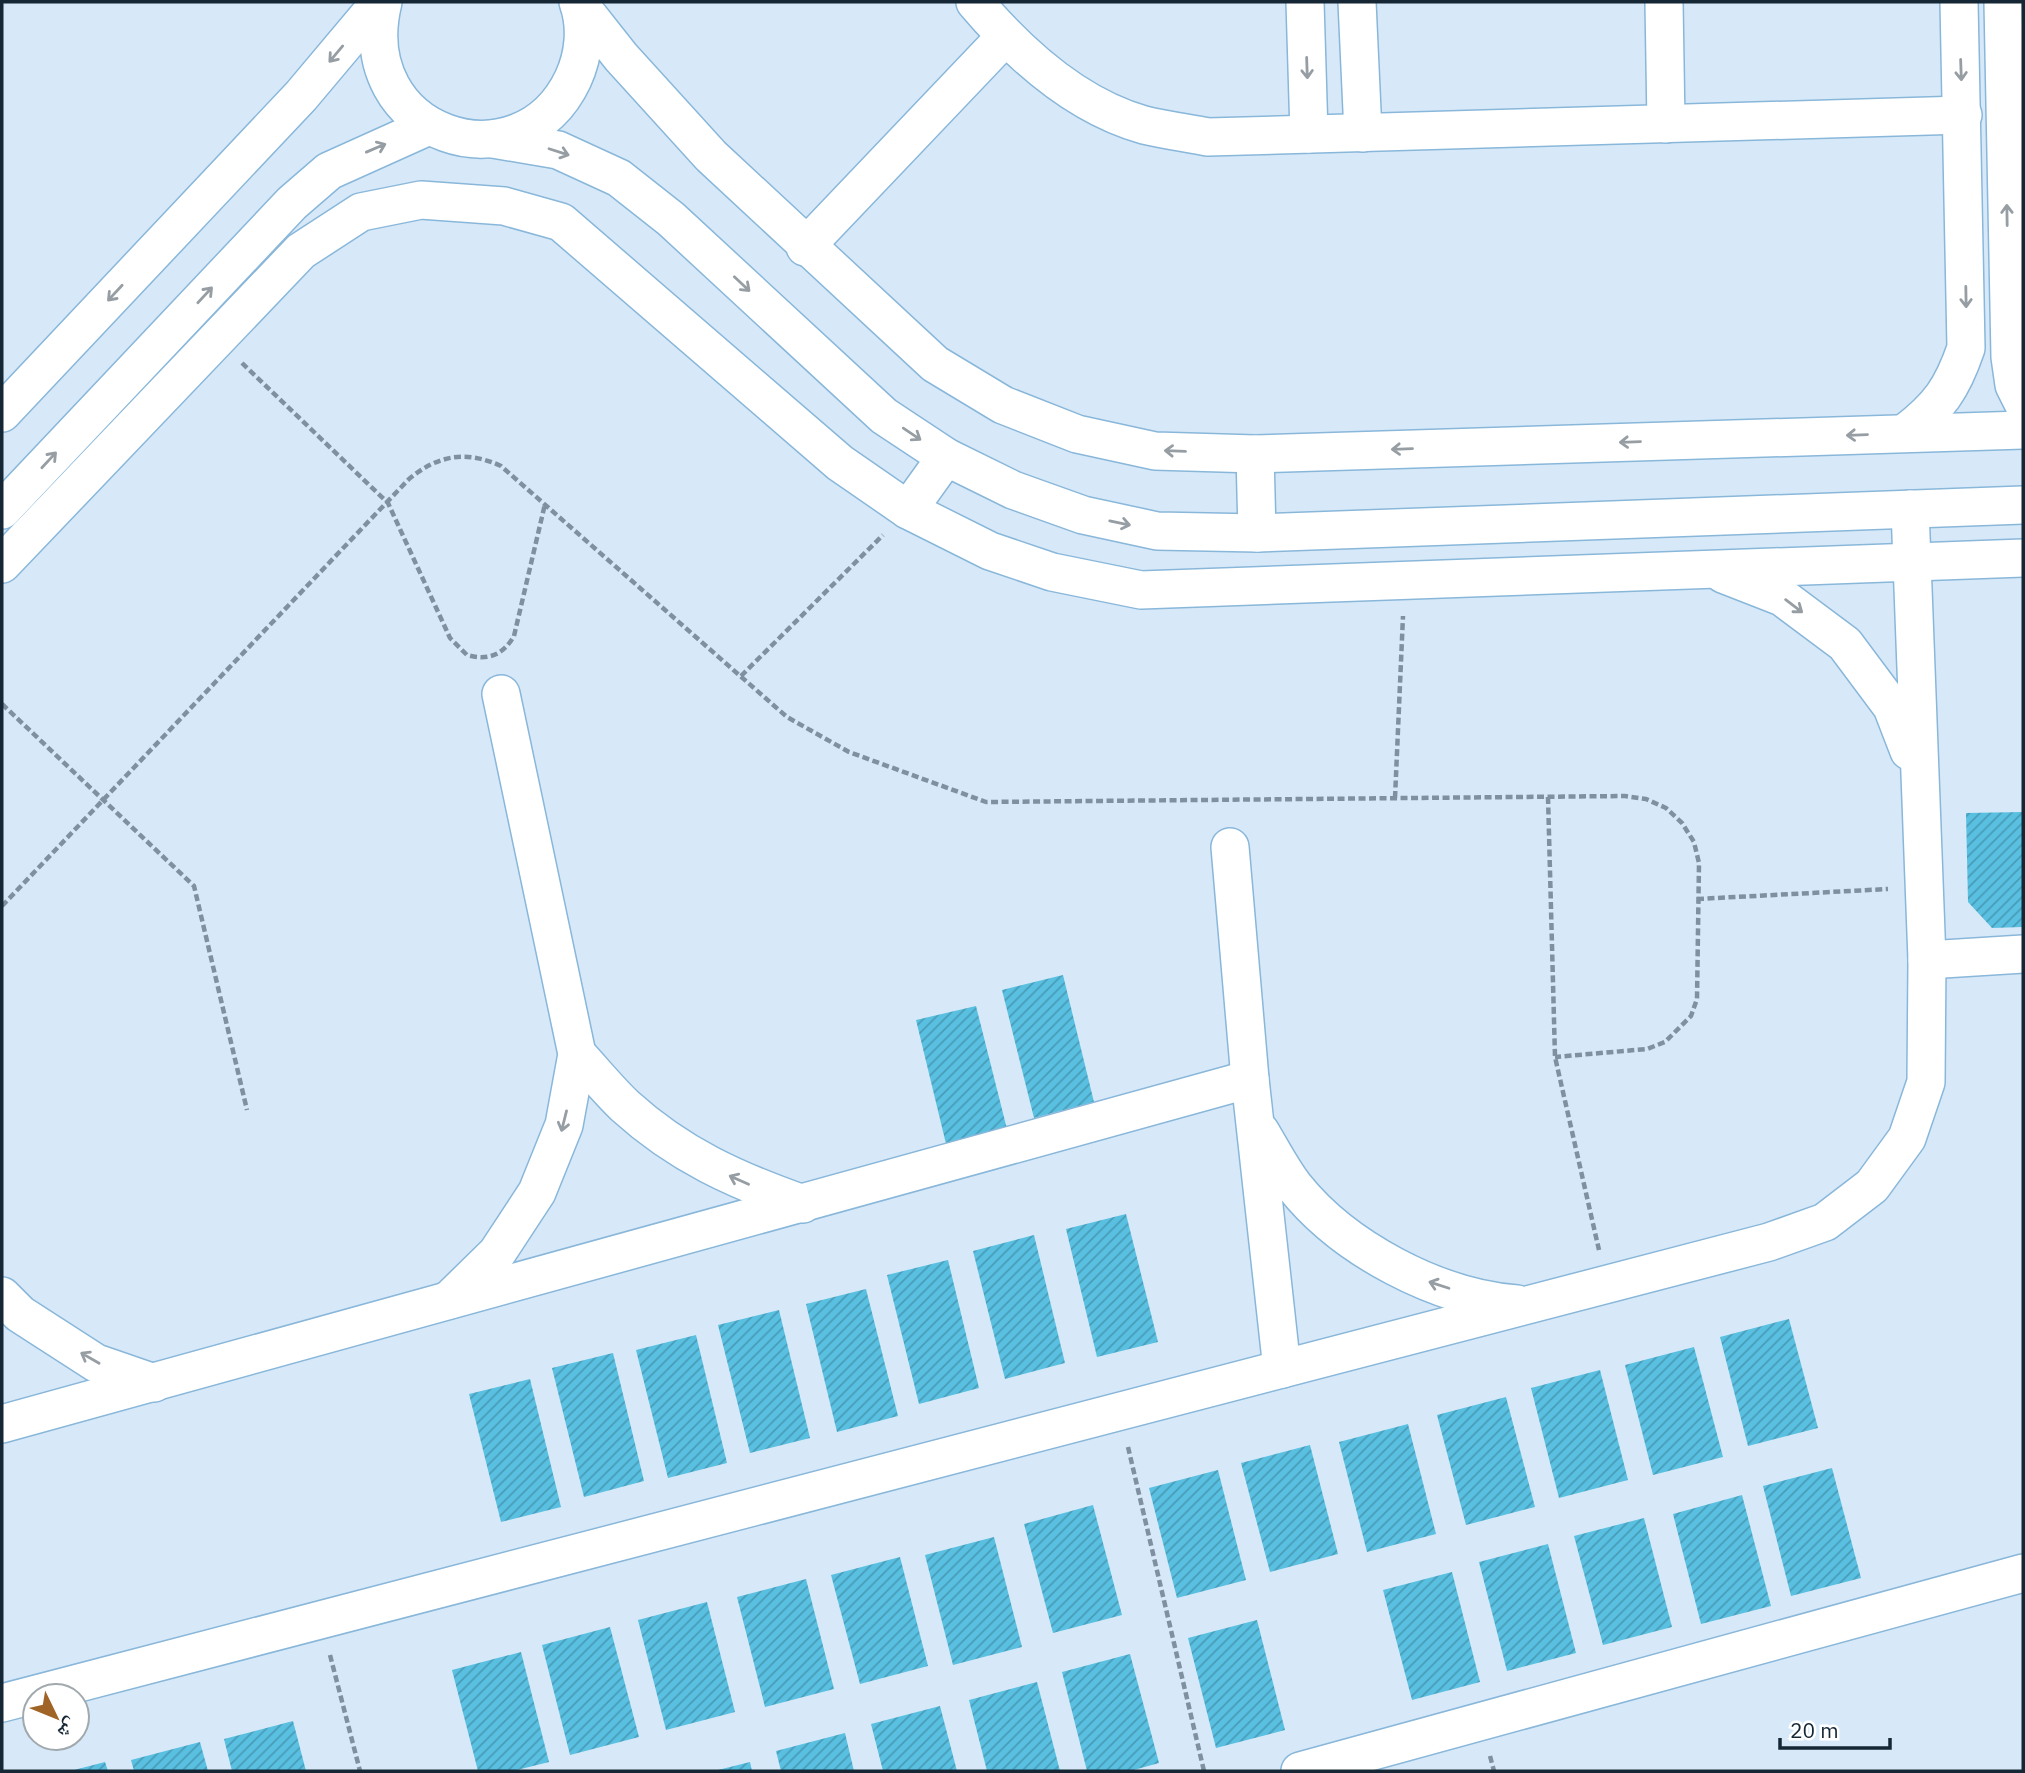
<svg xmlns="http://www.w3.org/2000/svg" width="2025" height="1773" viewBox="0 0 2025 1773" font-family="'IBM Plex Sans','Noto Naskh Arabic',sans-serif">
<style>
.building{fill:url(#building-hatch)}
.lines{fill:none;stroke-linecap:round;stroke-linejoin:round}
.minor-casing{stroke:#89b7da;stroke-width:40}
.path{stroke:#7f91a0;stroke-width:4.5;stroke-dasharray:7 3.5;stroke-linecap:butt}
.minor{stroke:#fff;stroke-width:37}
.oneway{stroke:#969ea4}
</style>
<defs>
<pattern id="building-hatch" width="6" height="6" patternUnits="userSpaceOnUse" patternTransform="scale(1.75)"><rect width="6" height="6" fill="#59c0e1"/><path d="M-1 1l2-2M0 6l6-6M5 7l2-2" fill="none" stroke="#489cb7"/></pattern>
</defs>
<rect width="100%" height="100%" fill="#d7e9f8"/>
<!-- building -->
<g class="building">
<path d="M 2023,812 L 2023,927 L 1992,928 L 1968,902 L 1966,813 Z"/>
<path d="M 1063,975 L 1094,1102 L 1034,1118 L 1002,990 Z"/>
<path d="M 976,1006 L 1008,1133 L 947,1148 L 916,1020 Z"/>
<path d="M 1126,1214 L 1158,1342 L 1097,1357 L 1066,1229 Z"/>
<path d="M 1034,1235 L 1065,1363 L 1005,1379 L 973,1251 Z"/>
<path d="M 948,1260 L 979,1388 L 919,1404 L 887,1275 Z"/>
<path d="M 866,1289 L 898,1416 L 837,1432 L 806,1304 Z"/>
<path d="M 779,1310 L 810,1438 L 750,1453 L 718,1325 Z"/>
<path d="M 1789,1319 L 1818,1428 L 1748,1446 L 1720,1337 Z"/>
<path d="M 696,1335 L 727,1463 L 668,1478 L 636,1350 Z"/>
<path d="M 1694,1347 L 1723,1457 L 1653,1475 L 1625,1365 Z"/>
<path d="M 613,1353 L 644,1481 L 584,1497 L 552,1368 Z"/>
<path d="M 1600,1370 L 1628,1480 L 1559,1498 L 1531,1388 Z"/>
<path d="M 530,1379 L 561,1507 L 501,1522 L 469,1394 Z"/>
<path d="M 1506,1397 L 1535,1507 L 1466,1525 L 1437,1415 Z"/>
<path d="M 1408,1424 L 1436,1534 L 1367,1552 L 1339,1442 Z"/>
<path d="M 1310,1445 L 1338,1554 L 1270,1572 L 1241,1463 Z"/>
<path d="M 1832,1468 L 1861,1578 L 1791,1596 L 1763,1486 Z"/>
<path d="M 1218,1470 L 1246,1580 L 1177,1598 L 1149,1488 Z"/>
<path d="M 1742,1495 L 1771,1606 L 1701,1624 L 1673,1514 Z"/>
<path d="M 1093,1505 L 1122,1615 L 1053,1633 L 1024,1524 Z"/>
<path d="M 1644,1518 L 1672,1627 L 1603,1645 L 1574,1536 Z"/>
<path d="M 994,1537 L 1022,1647 L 953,1665 L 925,1555 Z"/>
<path d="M 1548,1544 L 1576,1653 L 1507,1671 L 1479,1562 Z"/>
<path d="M 900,1557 L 928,1666 L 860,1684 L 831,1575 Z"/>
<path d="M 1452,1572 L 1480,1682 L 1412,1700 L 1383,1590 Z"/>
<path d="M 806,1579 L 834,1689 L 765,1707 L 737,1597 Z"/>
<path d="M 707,1602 L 735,1712 L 666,1730 L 638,1620 Z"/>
<path d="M 1257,1620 L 1285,1730 L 1216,1748 L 1188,1638 Z"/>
<path d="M 610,1627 L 639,1737 L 570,1755 L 542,1645 Z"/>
<path d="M 521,1652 L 549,1762 L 513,1771 L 478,1771 L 452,1670 Z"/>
<path d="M 1130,1654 L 1159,1763 L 1130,1771 L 1087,1771 L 1062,1672 Z"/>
<path d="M 1037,1682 L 1060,1771 L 987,1771 L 969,1700 Z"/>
<path d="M 940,1706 L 957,1771 L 883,1771 L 871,1724 Z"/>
<path d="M 293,1721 L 306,1771 L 232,1771 L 224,1739 Z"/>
<path d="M 845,1733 L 854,1771 L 781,1771 L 776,1751 Z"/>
<path d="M 200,1742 L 208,1771 L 134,1771 L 131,1760 Z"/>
<path d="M 105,1762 L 108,1771 L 74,1771 L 74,1770 Z"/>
<path d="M 750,1762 L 752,1771 L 718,1771 L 718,1770 Z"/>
</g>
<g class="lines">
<defs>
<g id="minor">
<path d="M 383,2 C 350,136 520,191 573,79 C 584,55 587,27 578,2"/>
<path d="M 975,2 C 1019,54 1076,106 1144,125 C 1165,130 1187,133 1208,137 L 1963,115"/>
<path d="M 1305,2 L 1309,134"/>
<path d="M 1357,2 L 1363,133"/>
<path d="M 1664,2 L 1666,124"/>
<path d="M 2003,2 L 2010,357 L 2014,385 L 2023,403"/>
<path d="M 580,5 L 621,57 L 711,156 L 935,364 L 1003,405 L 1077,434 L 1155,451 L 1255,454 L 2023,430"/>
<path d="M 493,139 L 558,150 L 619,178 L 671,219 L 884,416 L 946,457 L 1013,490 L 1083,515 L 1157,531 L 1257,533 L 2023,505"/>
<path d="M 805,247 L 1005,37"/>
<path d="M 2,413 L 301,96 L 380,2"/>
<path d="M 1905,433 C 1939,407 1952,389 1966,348 L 1959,2"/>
<path d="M 1255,454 L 1257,533"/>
<path d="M 2,510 L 292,203 L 329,171 L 429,126"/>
<path d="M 908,510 L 946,457"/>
<path d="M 2,564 L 301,251 L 361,212 L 421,200 L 504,206 L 561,222 L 840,463 L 908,510 L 990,551 L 1052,572 L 1141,590 L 2023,558"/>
<path d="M 1723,574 L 1782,597 L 1845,644 L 1892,707 L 1909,751"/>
<path d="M 1230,847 L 1250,1079 L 1282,1369"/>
<path d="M 1927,960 L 2023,954"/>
<path d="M 577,1054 C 593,1071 608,1090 625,1106 C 679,1155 735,1180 803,1204"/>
<path d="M 1260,1131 C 1271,1149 1281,1169 1294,1186 C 1344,1249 1438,1298 1517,1304"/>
<path d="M 2,1296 L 20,1314 L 96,1363 L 154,1383"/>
<path d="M 449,1300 L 497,1253 L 537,1192 L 564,1125 L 577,1054 L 501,694"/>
<path d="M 2,1424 L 1250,1079"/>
<path d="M 2,1703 L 1769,1242 L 1825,1222 L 1872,1186 L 1907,1138 L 1926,1082 L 1927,960 L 1910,509"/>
<path d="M 1300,1771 L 2023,1573"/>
</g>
</defs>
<!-- minor casing -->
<use href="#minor" class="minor-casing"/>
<!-- path -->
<g class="path">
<path d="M 242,363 L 388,503 L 450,638 L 467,655 C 488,661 503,655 514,636 L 545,504"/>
<path d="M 741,676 L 883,535"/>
<path d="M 2,704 L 194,886 L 247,1110"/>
<path d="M 1548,797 L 1555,1057 L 1599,1250"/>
<path d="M 1395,798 L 1403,616"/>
<path d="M 1697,899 L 1888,889"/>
<path d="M 2,906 L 409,479 C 438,455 466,450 501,466 L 787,717 L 849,752 L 986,802 L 1625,796 L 1646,799 L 1666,808 L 1682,823 L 1694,842 L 1699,863 L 1697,999 L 1691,1016 L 1665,1042 L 1647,1049 L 1555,1057"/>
<path d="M 1128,1447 L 1204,1771"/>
<path d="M 330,1655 L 360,1771"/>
<path d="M 1490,1756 L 1494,1771"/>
</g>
<!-- minor -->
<use href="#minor" class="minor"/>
</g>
<!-- one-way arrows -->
<defs><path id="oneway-shaft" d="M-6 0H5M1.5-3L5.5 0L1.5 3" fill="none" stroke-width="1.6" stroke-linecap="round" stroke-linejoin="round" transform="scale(1.75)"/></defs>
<g class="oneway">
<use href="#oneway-shaft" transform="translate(336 54) rotate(130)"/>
<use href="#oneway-shaft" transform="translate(1307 68) rotate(88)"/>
<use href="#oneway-shaft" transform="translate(1961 70) rotate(88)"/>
<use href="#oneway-shaft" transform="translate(376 148) rotate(-23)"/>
<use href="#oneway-shaft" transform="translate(559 152) rotate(18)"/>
<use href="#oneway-shaft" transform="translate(2007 215) rotate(-91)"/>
<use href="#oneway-shaft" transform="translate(742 284) rotate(43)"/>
<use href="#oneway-shaft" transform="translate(115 293) rotate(133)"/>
<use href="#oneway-shaft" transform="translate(205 295) rotate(-47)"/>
<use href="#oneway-shaft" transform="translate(1966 297) rotate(89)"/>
<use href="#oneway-shaft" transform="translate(912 434) rotate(34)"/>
<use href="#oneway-shaft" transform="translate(1857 435) rotate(178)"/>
<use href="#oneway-shaft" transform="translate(1630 442) rotate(178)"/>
<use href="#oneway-shaft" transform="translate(1402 449) rotate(178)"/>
<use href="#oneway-shaft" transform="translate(1175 451) rotate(-178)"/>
<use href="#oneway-shaft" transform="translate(49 460) rotate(-47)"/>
<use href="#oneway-shaft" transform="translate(1120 523) rotate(12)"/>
<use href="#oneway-shaft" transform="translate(1794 606) rotate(37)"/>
<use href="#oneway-shaft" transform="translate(564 1121) rotate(104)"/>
<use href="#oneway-shaft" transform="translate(739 1180) rotate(-156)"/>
<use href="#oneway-shaft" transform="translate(1439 1285) rotate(-162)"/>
<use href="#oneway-shaft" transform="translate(90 1358) rotate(-150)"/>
</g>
<!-- border -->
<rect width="2025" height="1773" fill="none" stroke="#152735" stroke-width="7"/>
<!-- north arrow -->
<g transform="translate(56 1717) rotate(133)"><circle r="33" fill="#ffffff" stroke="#a1a9ae" stroke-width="2"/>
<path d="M0-5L12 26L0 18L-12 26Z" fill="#a06427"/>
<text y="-10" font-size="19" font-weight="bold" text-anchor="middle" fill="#152735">ش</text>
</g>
<!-- scale -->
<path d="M1780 1738v10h110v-10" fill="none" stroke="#152735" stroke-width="3.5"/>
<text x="1790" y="1738" font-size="21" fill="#152735" stroke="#ffffff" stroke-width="5" paint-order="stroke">20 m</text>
</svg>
